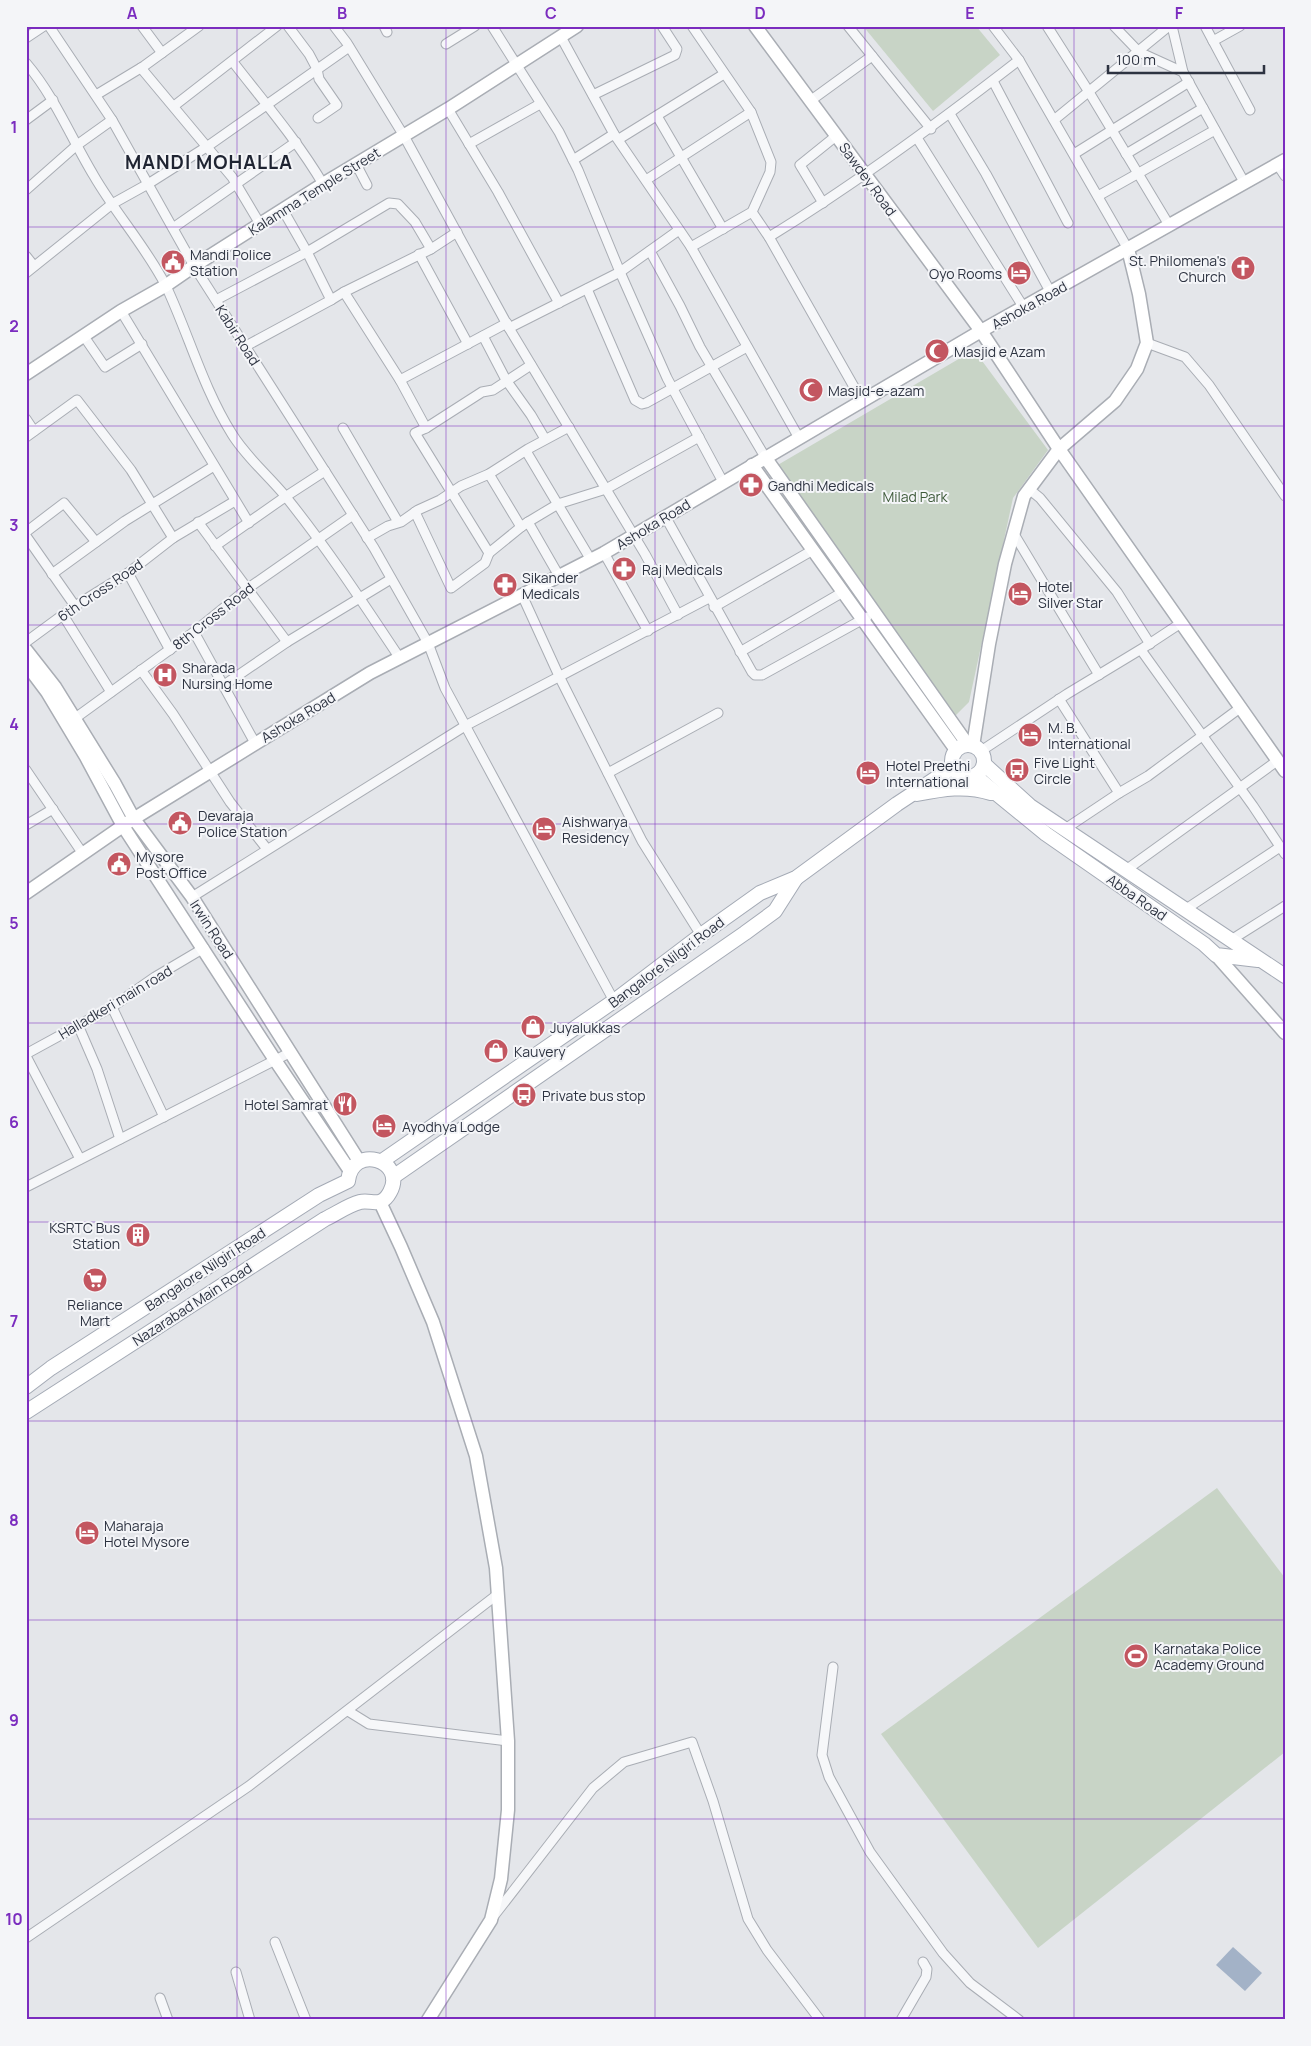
<svg xmlns="http://www.w3.org/2000/svg" width="1311" height="2046" viewBox="0 0 1311 2046" font-family="Manrope,sans-serif">
<style>
.green{fill:#c8d4c6}
.water{fill:#a3b2c7}
.lines{fill:none;stroke-linecap:round;stroke-linejoin:round}
.street-casing{stroke:#a9adb4;stroke-width:11}
.secondary-casing{stroke:#a9adb4;stroke-width:15}
.primary-casing{stroke:#a4aab5;stroke-width:16}
.street{stroke:#f6f7f9;stroke-width:9}
.secondary{stroke:#fff;stroke-width:12}
.primary{stroke:#fff;stroke-width:14}
.grid{fill:none;stroke:#7b2cbf;stroke-width:1;stroke-opacity:0.55}
.labels{text-anchor:middle;dominant-baseline:central;stroke-width:4;stroke-linejoin:round;paint-order:stroke}
.street-label{font-size:14px;fill:#2d3341;stroke:#f4f5f8}
.poi-label{font-size:14px;fill:#2d3341;stroke:#f4f5f8;text-anchor:start}
.park-label{font-size:14px;fill:#405c3c;stroke:#f4f5f8}
.district-label{font-size:19px;font-weight:bold;letter-spacing:1px;fill:#1f2432;stroke:#f4f5f8}
.neatline{fill:none;stroke:#7b2cbf;stroke-width:2}
.grid-label{font-size:16px;text-anchor:middle;font-weight:bold;fill:#7b2cbf}
</style>
<rect width="100%" height="100%" fill="#e4e6ea"/>
<!-- green -->
<g class="green">
<path d="M 863,26 L 976,26 L 1000,55 L 933,111 Z"/>
<path d="M 974,350 L 1048,450 L 1013,498 L 969,702 L 954,717 L 776,466 Z"/>
<path d="M 1217,1488 L 1285,1578 L 1285,1752 L 1038,1948 L 881,1734 Z"/>
</g>
<!-- water -->
<path class="water" d="M 1233,1947 L 1262,1973 L 1245,1991 L 1216,1965 Z"/>
<g class="lines">
<defs>
<g id="street">
<path d="M 49,26 L 112,120 L 194,266 L 374,548 L 428,643 L 445,688 L 614,1001"/>
<path d="M 142,26 L 162,53"/>
<path d="M 288,26 L 309,54 L 317,69 L 319,79 L 337,105 L 318,118"/>
<path d="M 334,26 L 347,43 L 404,136 L 509,328 L 645,554 L 678,615"/>
<path d="M 384,26 L 387,32"/>
<path d="M 492,26 L 559,132 L 578,170 L 620,272 L 667,378 L 723,482"/>
<path d="M 848,26 L 931,129"/>
<path d="M 993,26 L 1019,60 L 1128,249"/>
<path d="M 1047,26 L 1089,92 L 1169,225"/>
<path d="M 1114,26 L 1139,52 L 1183,72"/>
<path d="M 1172,26 L 1183,72 L 1244,182"/>
<path d="M 1205,26 L 1250,110"/>
<path d="M 561,37 L 614,134 L 691,247 L 799,438"/>
<path d="M 26,38 L 44,26"/>
<path d="M 1213,41 L 1240,26"/>
<path d="M 446,44 L 475,26"/>
<path d="M 233,62 C 264,102 297,140 323,184"/>
<path d="M 26,63 C 55,97 71,138 94,176 C 116,214 146,247 166,286 C 189,335 203,388 232,434 C 246,457 269,476 286,497 C 327,548 363,603 399,657"/>
<path d="M 141,68 L 232,177 L 260,224"/>
<path d="M 993,81 L 1068,223"/>
<path d="M 96,95 L 144,66 L 199,26"/>
<path d="M 593,95 L 675,55 L 677,49 L 662,26"/>
<path d="M 810,101 L 872,56"/>
<path d="M 174,106 L 277,26"/>
<path d="M 448,109 L 498,192 L 559,303"/>
<path d="M 950,114 L 986,174 L 1051,293"/>
<path d="M 657,116 L 723,229"/>
<path d="M 26,120 L 53,100"/>
<path d="M 1054,120 L 1169,26"/>
<path d="M 917,138 L 1024,308"/>
<path d="M 619,139 L 724,74"/>
<path d="M 469,144 L 540,104"/>
<path d="M 1074,154 L 1189,82"/>
<path d="M 1126,154 L 1203,108"/>
<path d="M 573,160 L 614,134"/>
<path d="M 356,164 L 367,185"/>
<path d="M 1277,164 L 1285,176"/>
<path d="M 646,180 L 751,112"/>
<path d="M 26,190 L 77,145 L 112,120"/>
<path d="M 1098,196 L 1215,130"/>
<path d="M 823,203 L 800,165 L 836,136"/>
<path d="M 752,212 L 769,237 L 862,401"/>
<path d="M 173,228 L 296,142"/>
<path d="M 769,237 C 857,183 938,123 1019,60"/>
<path d="M 691,247 L 752,212 L 770,172 L 771,162 L 751,112 L 692,26"/>
<path d="M 650,251 L 680,306 L 700,347 L 765,457"/>
<path d="M 419,254 L 468,344"/>
<path d="M 26,256 L 34,266"/>
<path d="M 26,273 L 112,204 L 148,184 L 208,146 L 349,47"/>
<path d="M 587,289 L 635,400 L 642,404 L 646,403 L 747,347"/>
<path d="M 344,292 L 431,249 L 457,232"/>
<path d="M 216,300 L 307,252 L 389,203 L 398,204 L 415,222 L 431,249"/>
<path d="M 331,300 L 344,292 L 400,380 L 507,323"/>
<path d="M 121,311 L 249,523"/>
<path d="M 509,328 L 620,272 L 679,230"/>
<path d="M 83,335 L 105,367 L 142,344"/>
<path d="M 483,336 L 506,380 L 531,415 L 545,439"/>
<path d="M 1147,343 L 1185,357 L 1209,385 L 1285,496"/>
<path d="M 246,346 L 331,300 L 307,252 L 283,210"/>
<path d="M 400,380 L 426,428 L 482,392 L 493,390 L 531,365"/>
<path d="M 26,419 L 34,431"/>
<path d="M 343,428 L 398,522"/>
<path d="M 26,437 L 77,400 L 131,470 L 173,538 L 235,501"/>
<path d="M 526,451 L 591,560"/>
<path d="M 489,474 L 521,527 L 528,522 L 559,576"/>
<path d="M 1029,489 L 1040,498 L 1117,592 L 1150,644"/>
<path d="M 415,512 L 451,588 L 485,563 L 489,553 L 415,433 L 426,428"/>
<path d="M 665,516 L 752,672 L 755,675 L 762,675 L 867,617"/>
<path d="M 198,522 L 287,642"/>
<path d="M 528,522 L 558,504 L 606,489 L 699,437"/>
<path d="M 26,532 L 64,503 L 96,542"/>
<path d="M 1014,534 L 1099,675"/>
<path d="M 26,536 L 75,606"/>
<path d="M 367,538 L 388,526 L 401,522 L 418,510 L 440,500 L 461,486 L 489,474 L 528,449 L 569,427"/>
<path d="M 215,546 L 285,497 L 325,471"/>
<path d="M 489,553 L 521,527"/>
<path d="M 604,553 L 648,631"/>
<path d="M 128,573 L 170,650"/>
<path d="M 52,574 L 125,521 L 214,466"/>
<path d="M 522,595 L 559,676 L 642,841 L 701,935"/>
<path d="M 714,607 L 813,550"/>
<path d="M 63,615 L 111,692"/>
<path d="M 194,632 L 255,743"/>
<path d="M 26,642 L 75,606 L 128,573 L 173,538"/>
<path d="M 1141,650 L 1253,806 L 1285,854"/>
<path d="M 740,652 L 843,592"/>
<path d="M 141,670 L 173,714 L 230,802 L 267,849"/>
<path d="M 224,685 L 287,642 L 391,579"/>
<path d="M 1059,699 L 1119,793"/>
<path d="M 74,719 L 194,632 L 247,589 L 353,515"/>
<path d="M 981,751 L 1067,694 L 1143,648 L 1181,623"/>
<path d="M 26,770 L 83,854"/>
<path d="M 608,773 L 718,713"/>
<path d="M 26,825 L 53,809"/>
<path d="M 1065,829 L 1119,793 L 1148,776 L 1240,708"/>
<path d="M 1126,870 L 1277,761"/>
<path d="M 192,897 L 465,726 L 709,598"/>
<path d="M 1186,909 L 1280,847"/>
<path d="M 1231,940 L 1285,906"/>
<path d="M 112,1007 L 164,1117"/>
<path d="M 78,1025 L 97,1069 L 120,1139"/>
<path d="M 26,1054 L 112,1007 L 155,977 L 204,948"/>
<path d="M 26,1056 L 80,1159"/>
<path d="M 26,1187 L 291,1052"/>
<path d="M 833,1667 L 822,1755 L 829,1777 L 870,1852 L 943,1953 L 970,1983 L 1019,2020"/>
<path d="M 348,1711 L 369,1724 L 508,1741"/>
<path d="M 493,1917 L 593,1788 L 624,1762 L 692,1742 L 713,1801 L 748,1919 L 767,1950 L 820,2020"/>
<path d="M 26,1938 L 249,1786 L 498,1594"/>
<path d="M 275,1942 L 306,2020"/>
<path d="M 236,1972 L 250,2020"/>
<path d="M 160,1998 L 168,2020"/>
<path d="M 901,2020 L 926,1977 L 927,1969 L 923,1962"/>
</g>
<g id="secondary">
<path d="M 755,26 L 981,331 L 1059,449 L 1285,771"/>
<path d="M 26,374 L 121,311 L 165,286 L 194,266 L 323,184 L 448,109 L 577,26"/>
<path d="M 765,457 L 968,745"/>
<path d="M 752,465 L 956,750"/>
<path d="M 26,650 L 55,687 L 115,784 L 134,819 L 192,897 L 359,1161"/>
<path d="M 26,664 L 47,692 L 86,757 L 123,826 L 275,1060 L 350,1171"/>
<path d="M 973,746 L 989,644 L 1005,564 L 1024,496 L 1059,449 L 1115,401 L 1137,369 L 1147,343 L 1139,294 L 1128,249"/>
<path d="M 26,893 L 130,821 L 370,673 L 604,553 L 981,331 L 1285,160"/>
<path d="M 1216,955 L 1285,1033"/>
<path d="M 380,1202 L 401,1247 L 433,1322 L 476,1456 L 496,1568 L 508,1741 L 508,1810 L 501,1879 L 491,1920 L 428,2020"/>
</g>
<g id="primary">
<circle cx="968" cy="761" r="16"/>
<path d="M 984,764 L 1030,806 L 1285,976"/>
<path d="M 975,776 L 1046,834 L 1204,944 L 1216,955 L 1258,960"/>
<path d="M 917,794 C 943,789 965,785 991,793"/>
<path d="M 382,1161 L 614,1001 L 701,935 L 760,893 L 796,878 L 897,804 L 953,767"/>
<path d="M 393,1177 L 745,933 L 775,911 L 796,878"/>
<path d="M 26,1387 L 51,1368 L 319,1195 L 348,1181 C 352,1143 407,1160 390,1192 C 381,1209 371,1199 360,1202 C 348,1205 336,1214 325,1219 L 26,1412"/>
</g>
</defs>
<!-- street casing -->
<use href="#street" class="street-casing"/>
<!-- secondary casing -->
<use href="#secondary" class="secondary-casing"/>
<!-- primary casing -->
<use href="#primary" class="primary-casing"/>
<!-- street -->
<use href="#street" class="street"/>
<!-- secondary -->
<use href="#secondary" class="secondary"/>
<!-- primary -->
<use href="#primary" class="primary"/>
</g>
<!-- grid -->
<path class="grid" d="M 237,26 L 237,2020M 446,26 L 446,2020M 655,26 L 655,2020M 865,26 L 865,2020M 1074,26 L 1074,2020M 26,227 L 1285,227M 26,426 L 1285,426M 26,625 L 1285,625M 26,824 L 1285,824M 26,1023 L 1285,1023M 26,1222 L 1285,1222M 26,1421 L 1285,1421M 26,1620 L 1285,1620M 26,1819 L 1285,1819"/>
<!-- icons -->
<defs>
<symbol id="civic-disc" viewBox="-11 -11 22 22"><circle r="9.5" fill="#c35660" stroke="#f4f5f8"/><path d="M-.6-6.5H3V-4.5H.6V-3L4-1V1h2V6H-6V1h2V-1L-.6-3ZM-1.2 2.5V6h2.4V2.5Z" fill="#fff"/></symbol>
<symbol id="church-disc" viewBox="-11 -11 22 22"><circle r="9.5" fill="#c35660" stroke="#f4f5f8"/><path d="M-1.2-6h2.4v3.5h3.3v2.4h-3.3V6h-2.4V-.1h-3.3v-2.4h3.3Z" fill="#fff"/></symbol>
<symbol id="hotel-disc" viewBox="-11 -11 22 22"><circle r="9.5" fill="#c35660" stroke="#f4f5f8"/><path d="M-6-4.5h1.5V1H6V5H4.5V3h-9V5H-6ZM-4 0a1.8 1.8 0 1 1 3.6 0ZM.5 0V-2.5h3Q6-2.5 6 0Z" fill="#fff"/></symbol>
<symbol id="mosque-disc" viewBox="-11 -11 22 22"><circle r="9.5" fill="#c35660" stroke="#f4f5f8"/><path d="M3.5-4.9A6 6 0 1 0 3.5 4.9A5 5 0 1 1 3.5-4.9Z" fill="#fff"/></symbol>
<symbol id="pharmacy-disc" viewBox="-11 -11 22 22"><circle r="9.5" fill="#c35660" stroke="#f4f5f8"/><path d="M-2-6h4v4h4v4h-4v4h-4v-4h-4v-4h4Z" fill="#fff"/></symbol>
<symbol id="hospital-disc" viewBox="-11 -11 22 22"><circle r="9.5" fill="#c35660" stroke="#f4f5f8"/><path d="M-5-5h3v3.5h4V-5h3V5h-3V1.5h-4V5h-3Z" fill="#fff"/></symbol>
<symbol id="bus-disc" viewBox="-11 -11 22 22"><circle r="9.5" fill="#c35660" stroke="#f4f5f8"/><path d="M-5-6H5V4H4V6H2V4H-2V6H-4V4H-5ZM-3.5-4V0h7V-4ZM-3.5 1.2v1.5H-2V1.2ZM2 1.2v1.5H3.5V1.2Z" fill="#fff"/></symbol>
<symbol id="shop-disc" viewBox="-11 -11 22 22"><circle r="9.5" fill="#c35660" stroke="#f4f5f8"/><path d="M-5-2.5h2.3a2.7 3.5 0 0 1 5.4 0H5L5.5 6h-11ZM-1.5-2.5h3a1.5 2.3 0 0 0-3 0Z" fill="#fff"/></symbol>
<symbol id="restaurant-disc" viewBox="-11 -11 22 22"><circle r="9.5" fill="#c35660" stroke="#f4f5f8"/><path d="M-5-6h1v4h1v-4h1v4h1v-4h1v5L-1.5 .5V6h-2V.5L-5-1ZM5-6V6H3V1.5H1.5Q1.5-4 5-6Z" fill="#fff"/></symbol>
<symbol id="building-disc" viewBox="-11 -11 22 22"><circle r="9.5" fill="#c35660" stroke="#f4f5f8"/><path d="M-4-6H4V6H1V3H-1V6H-4ZM-2.5-4.3h1.7v1.8h-1.7ZM.8-4.3h1.7v1.8H.8ZM-2.5-1h1.7V.8h-1.7ZM.8-1h1.7V.8H.8Z" fill="#fff"/></symbol>
<symbol id="supermarket-disc" viewBox="-11 -11 22 22"><circle r="9.5" fill="#c35660" stroke="#f4f5f8"/><path d="M-6-5.5h2.5l.6 2H6L4.5 2H-2.5L-4.4-4H-6ZM-1.5 3.2a1.3 1.3 0 1 0 .1 0ZM3 3.2a1.3 1.3 0 1 0 .1 0Z" fill="#fff"/></symbol>
<symbol id="stadium-disc" viewBox="-11 -11 22 22"><circle r="9.5" fill="#c35660" stroke="#f4f5f8"/><path d="M0-5a6.5 5 0 1 0 0 10a6.5 5 0 1 0 0-10ZM-3.5-1.8h7v3.6h-7Z" fill="#fff"/></symbol>
</defs>
<g fill-rule="evenodd">
<use href="#civic-disc" x="159" y="248" width="28" height="28"/>
<use href="#church-disc" x="1229" y="254" width="28" height="28"/>
<use href="#hotel-disc" x="1005" y="259" width="28" height="28"/>
<use href="#mosque-disc" x="923" y="337" width="28" height="28"/>
<use href="#mosque-disc" x="797" y="376" width="28" height="28"/>
<use href="#pharmacy-disc" x="737" y="471" width="28" height="28"/>
<use href="#pharmacy-disc" x="610" y="555" width="28" height="28"/>
<use href="#pharmacy-disc" x="491" y="571" width="28" height="28"/>
<use href="#hotel-disc" x="1006" y="580" width="28" height="28"/>
<use href="#hospital-disc" x="151" y="661" width="28" height="28"/>
<use href="#hotel-disc" x="1016" y="721" width="28" height="28"/>
<use href="#bus-disc" x="1003" y="756" width="28" height="28"/>
<use href="#hotel-disc" x="854" y="759" width="28" height="28"/>
<use href="#civic-disc" x="166" y="809" width="28" height="28"/>
<use href="#hotel-disc" x="530" y="815" width="28" height="28"/>
<use href="#civic-disc" x="105" y="850" width="28" height="28"/>
<use href="#shop-disc" x="519" y="1013" width="28" height="28"/>
<use href="#shop-disc" x="482" y="1037" width="28" height="28"/>
<use href="#bus-disc" x="510" y="1081" width="28" height="28"/>
<use href="#restaurant-disc" x="331" y="1090" width="28" height="28"/>
<use href="#hotel-disc" x="370" y="1112" width="28" height="28"/>
<use href="#building-disc" x="124" y="1221" width="28" height="28"/>
<use href="#supermarket-disc" x="81" y="1266" width="28" height="28"/>
<use href="#hotel-disc" x="73" y="1519" width="28" height="28"/>
<use href="#stadium-disc" x="1122" y="1642" width="28" height="28"/>
</g>
<g class="labels">
<!-- street labels -->
<g class="street-label">
<text transform="translate(868 179) rotate(54)">Sawdey Road</text>
<text transform="translate(314 191) rotate(-32)">Kalamma Temple Street</text>
<text transform="translate(1029 305) rotate(-29)">Ashoka Road</text>
<text transform="translate(238 335) rotate(57)">Kabir Road</text>
<text transform="translate(653 524) rotate(-31)">Ashoka Road</text>
<text transform="translate(100 590) rotate(-34)">6th Cross Road</text>
<text transform="translate(213 616) rotate(-38)">8th Cross Road</text>
<text transform="translate(298 717) rotate(-31)">Ashoka Road</text>
<text transform="translate(1137 897) rotate(35)">Abba Road</text>
<text transform="translate(212 929) rotate(57)">Irwin Road</text>
<text transform="translate(666 962) rotate(-37)">Bangalore Nilgiri Road</text>
<text transform="translate(115 1002) rotate(-31)">Halladkeri main road</text>
<text transform="translate(205 1269) rotate(-33)">Bangalore Nilgiri Road</text>
<text transform="translate(192 1304) rotate(-33)">Nazarabad Main Road</text>
</g>
<!-- poi labels -->
<g class="poi-label">
<text x="190" y="254">Mandi Police<tspan x="190" dy="16">Station</tspan></text>
<text x="1226" y="260" text-anchor="end">St. Philomena's<tspan x="1226" dy="16">Church</tspan></text>
<text x="1002" y="273" text-anchor="end">Oyo Rooms</text>
<text x="954" y="351">Masjid e Azam</text>
<text x="828" y="390">Masjid-e-azam</text>
<text x="768" y="485">Gandhi Medicals</text>
<text x="642" y="569">Raj Medicals</text>
<text x="522" y="577">Sikander<tspan x="522" dy="16">Medicals</tspan></text>
<text x="1038" y="586">Hotel<tspan x="1038" dy="16">Silver Star</tspan></text>
<text x="182" y="667">Sharada<tspan x="182" dy="16">Nursing Home</tspan></text>
<text x="1048" y="727">M. B.<tspan x="1048" dy="16">International</tspan></text>
<text x="1034" y="762">Five Light<tspan x="1034" dy="16">Circle</tspan></text>
<text x="886" y="765">Hotel Preethi<tspan x="886" dy="16">International</tspan></text>
<text x="198" y="815">Devaraja<tspan x="198" dy="16">Police Station</tspan></text>
<text x="562" y="821">Aishwarya<tspan x="562" dy="16">Residency</tspan></text>
<text x="136" y="856">Mysore<tspan x="136" dy="16">Post Office</tspan></text>
<text x="550" y="1027">Juyalukkas</text>
<text x="514" y="1051">Kauvery</text>
<text x="542" y="1095">Private bus stop</text>
<text x="328" y="1104" text-anchor="end">Hotel Samrat</text>
<text x="402" y="1126">Ayodhya Lodge</text>
<text x="120" y="1227" text-anchor="end">KSRTC Bus<tspan x="120" dy="16">Station</tspan></text>
<text x="95" y="1304" text-anchor="middle">Reliance<tspan x="95" dy="16">Mart</tspan></text>
<text x="104" y="1525">Maharaja<tspan x="104" dy="16">Hotel Mysore</tspan></text>
<text x="1154" y="1648">Karnataka Police<tspan x="1154" dy="16">Academy Ground</tspan></text>
</g>
<!-- park labels -->
<g class="park-label">
<text x="915" y="496">Milad Park</text>
</g>
<!-- district labels -->
<g class="district-label">
<text x="209" y="162">MANDI MOHALLA</text>
</g>
</g>
<!-- border -->
<rect width="1311" height="2046" fill="none" stroke="#f4f5f8" stroke-width="55"/>
<!-- scale -->
<path d="M1108 65v8h156v-8" fill="none" stroke="#2d3341" stroke-width="2.5"/>
<text x="1116" y="65" font-size="15" fill="#2d3341" stroke="#f4f5f8" stroke-width="4" paint-order="stroke">100 m</text>
<rect x="28" y="28" width="1256" height="1990" class="neatline"/>
<g class="grid-label">
<text x="132" y="19">A</text>
<text x="342" y="19">B</text>
<text x="551" y="19">C</text>
<text x="760" y="19">D</text>
<text x="970" y="19">E</text>
<text x="1179" y="19">F</text>
<text x="14" y="133">1</text>
<text x="14" y="332">2</text>
<text x="14" y="531">3</text>
<text x="14" y="730">4</text>
<text x="14" y="929">5</text>
<text x="14" y="1128">6</text>
<text x="14" y="1327">7</text>
<text x="14" y="1526">8</text>
<text x="14" y="1726">9</text>
<text x="14" y="1925">10</text>
</g>
</svg>
